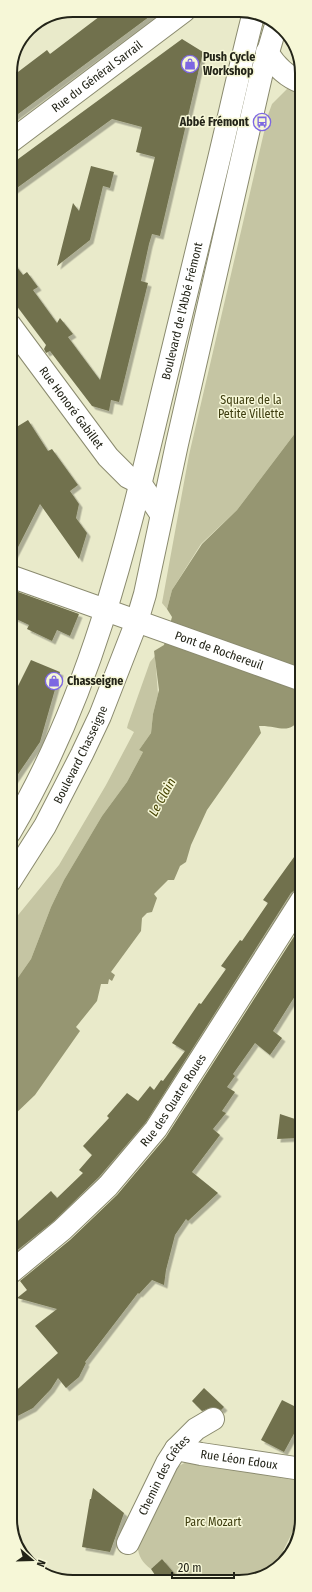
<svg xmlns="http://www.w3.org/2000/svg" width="312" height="1592" viewBox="0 0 312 1592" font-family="'Fira Sans Condensed',sans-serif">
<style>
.green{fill:#c5c5a3}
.water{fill:#969672}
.building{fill:#71714e;filter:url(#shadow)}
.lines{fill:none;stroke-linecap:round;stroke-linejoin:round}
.minor-casing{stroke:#8a8a6e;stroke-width:24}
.major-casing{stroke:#8a8a6e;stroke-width:24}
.minor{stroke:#fff;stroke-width:22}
.major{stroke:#fff;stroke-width:22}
.labels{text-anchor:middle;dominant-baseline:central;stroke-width:3;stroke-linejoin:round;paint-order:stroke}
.poi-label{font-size:12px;font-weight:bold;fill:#232418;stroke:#f6f7d7;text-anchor:start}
.street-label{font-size:12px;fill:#232418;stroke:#f6f7d7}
.park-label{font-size:12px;fill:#3e3d0f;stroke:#f6f7d7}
.water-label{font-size:13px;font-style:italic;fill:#444200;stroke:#f6f7d7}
.rim{fill:none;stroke:#232418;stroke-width:2}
</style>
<defs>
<filter id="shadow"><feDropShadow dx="3.5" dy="3.5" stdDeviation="0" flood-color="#0004"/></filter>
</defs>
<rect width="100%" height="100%" fill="#e9eaca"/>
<!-- green -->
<g class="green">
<path d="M 296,80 L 301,82 L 302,426 L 296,432 L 237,510 L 201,544 L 172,590 L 167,609 L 162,603 L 189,455 L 268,115 L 272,104 Z"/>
<path d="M 155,656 L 158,694 L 153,714 L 151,733 L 139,750 L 143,752 L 127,782 L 102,816 L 64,880 L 51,907 L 31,959 L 10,989 L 10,925 L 59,865 L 106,785 L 134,732 L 127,728 L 128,724 L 150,662 Z"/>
<path d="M 188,1461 L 302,1477 L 302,1518 L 300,1517 L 275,1567 L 247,1581 L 189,1581 L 175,1574 L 162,1559 L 151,1569 C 142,1562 137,1555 138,1543 L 175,1468 Z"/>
</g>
<!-- water -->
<path class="water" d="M 302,426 L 302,716 C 289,737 279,725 259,726 L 261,733 L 207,810 L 191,845 L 186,862 L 180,866 L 174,880 L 168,880 L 154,894 L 157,898 L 152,912 L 147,913 L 142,918 L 141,931 L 111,972 L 115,975 L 112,981 L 109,979 L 108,984 L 101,984 L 97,1001 L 76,1027 L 80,1031 L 35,1095 L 10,1119 L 10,989 L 31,959 L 51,907 L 64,880 L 102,816 L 127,782 L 143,752 L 139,750 L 151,733 L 153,714 L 159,690 L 154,651 L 164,645 L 172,617 L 167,609 L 172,590 L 202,544 L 237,510 L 296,432 Z"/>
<!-- building -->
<g class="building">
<path d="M 108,10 L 157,11 L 10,120 L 10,78 L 47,50 L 50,54 Z"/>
<path d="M 182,39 L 203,52 L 160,236 L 152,234 L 149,244 L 141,281 L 148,283 L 119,402 L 111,400 L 109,411 L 92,406 L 50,351 L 46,353 L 44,349 L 46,345 L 10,297 L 10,258 L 23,275 L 27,272 L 38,287 L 33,290 L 57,323 L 60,318 L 73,334 L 68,337 L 100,380 L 155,157 L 136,152 L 142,127 L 112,119 L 10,193 L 10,165 Z"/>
<path d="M 91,166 L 114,172 L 110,188 L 103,186 L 90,240 L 57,266 L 73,203 L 79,211 Z"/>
<path d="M 28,420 L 48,451 L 52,449 L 78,485 L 70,491 L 79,504 L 76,518 L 87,533 L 79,559 L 40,504 L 10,563 L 10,431 Z"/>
<path d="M 10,589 L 79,614 L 70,636 L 57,630 L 52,641 L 27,629 L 29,625 L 10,616 Z"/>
<path d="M 31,660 L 60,672 L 40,742 L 10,786 L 10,702 Z"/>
<path d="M 302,846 L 302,888 L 296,889 L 291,893 L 146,1122 L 99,1177 L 54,1221 L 10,1256 L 10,1228 L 51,1191 L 57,1198 L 83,1173 L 79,1170 L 92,1155 L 83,1146 L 109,1118 L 107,1116 L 127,1093 L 138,1101 L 150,1086 L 154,1090 L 161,1080 L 163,1081 L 185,1051 L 172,1043 L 199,1003 L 201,1004 L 226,969 L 221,966 L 240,940 L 242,941 L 268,903 L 263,900 Z"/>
<path d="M 302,924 L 302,985 L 273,1031 L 282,1038 L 270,1055 L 255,1043 L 233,1074 L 235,1076 L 227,1087 L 235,1092 L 222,1111 L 226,1113 L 213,1129 L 220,1135 L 192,1172 L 218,1193 L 188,1221 L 186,1219 L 175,1235 L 166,1270 L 164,1285 L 152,1280 L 139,1294 L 138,1293 L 85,1362 L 86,1363 L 79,1377 L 66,1388 L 58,1378 L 51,1389 L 33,1408 L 10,1420 L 10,1396 L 58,1353 L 35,1326 L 57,1309 L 17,1298 L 27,1290 L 20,1281 L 70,1240 L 117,1195 L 166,1137 Z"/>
<path d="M 280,1114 L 301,1121 L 298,1138 L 277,1139 Z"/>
<path d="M 204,1388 L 224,1407 L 221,1410 L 213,1407 L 202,1411 L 192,1401 Z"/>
<path d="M 282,1400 L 302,1410 L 302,1419 L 284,1452 L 261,1440 Z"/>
<path d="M 93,1488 L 124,1513 L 110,1552 L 82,1547 L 90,1499 L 91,1499 Z"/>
<path d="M 162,1559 L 181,1581 L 159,1581 L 151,1569 Z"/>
</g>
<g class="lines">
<defs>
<g id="minor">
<path d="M 267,52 C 275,65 287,77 301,82"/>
<path id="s1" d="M 10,142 L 184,11"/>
<path id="s2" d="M 10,325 L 108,457 L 128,477 L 140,483 L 161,514"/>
<path id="s3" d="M 10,576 L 302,680"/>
<path id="s4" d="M 10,1273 L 62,1230 L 108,1186 L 156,1129 L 302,900"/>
<path id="s5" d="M 176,1449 L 201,1454 L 302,1469"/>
<path id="s6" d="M 128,1543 L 167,1463 L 176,1449 L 196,1429 L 213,1419"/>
</g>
<g id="major">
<path id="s7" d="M 10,832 C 91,696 126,546 162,394 C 181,317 199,240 218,163 C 230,113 241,62 254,12"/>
<path id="s8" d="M 10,881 L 45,826 L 82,754 L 100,716 L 137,621 L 145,594 L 177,444 L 261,76 L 276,25"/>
</g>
</defs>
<!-- minor casing -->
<use href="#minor" class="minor-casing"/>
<!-- major casing -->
<use href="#major" class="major-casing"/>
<!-- minor -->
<use href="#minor" class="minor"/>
<!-- major -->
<use href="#major" class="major"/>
</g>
<!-- icons -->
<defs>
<symbol id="shop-ring" viewBox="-11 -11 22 22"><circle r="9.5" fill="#f6f7d7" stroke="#7d67e2" stroke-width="1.5"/><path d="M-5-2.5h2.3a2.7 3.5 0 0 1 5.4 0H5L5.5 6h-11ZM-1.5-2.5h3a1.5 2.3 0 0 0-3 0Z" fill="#7d67e2"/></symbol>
<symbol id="bus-ring" viewBox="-11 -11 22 22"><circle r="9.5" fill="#f6f7d7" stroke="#7d67e2" stroke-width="1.5"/><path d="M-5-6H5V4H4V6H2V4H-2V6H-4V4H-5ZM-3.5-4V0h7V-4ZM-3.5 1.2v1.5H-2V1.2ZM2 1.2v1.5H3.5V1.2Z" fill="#7d67e2"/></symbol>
</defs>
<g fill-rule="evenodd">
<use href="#shop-ring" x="180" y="54" width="20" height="20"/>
<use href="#bus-ring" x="252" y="112" width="20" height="20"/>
<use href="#shop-ring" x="44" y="671" width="20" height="20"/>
</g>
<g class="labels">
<!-- poi labels -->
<g class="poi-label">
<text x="203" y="57">Push Cycle<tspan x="203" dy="14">Workshop</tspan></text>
<text x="249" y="122" text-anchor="end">Abbé Frémont</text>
<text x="67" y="681">Chasseigne</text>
</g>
<!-- street labels -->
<g class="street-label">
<text stroke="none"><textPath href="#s1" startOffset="109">Rue du Général Sarrail</textPath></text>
<text stroke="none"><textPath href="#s7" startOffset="551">Boulevard de l'Abbé Frémont</textPath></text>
<text stroke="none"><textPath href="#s2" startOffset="103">Rue Honoré Gabillet</textPath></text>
<text stroke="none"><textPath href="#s3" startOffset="222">Pont de Rochereuil</textPath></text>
<text stroke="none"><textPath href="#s8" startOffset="145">Boulevard Chasseigne</textPath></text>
<text stroke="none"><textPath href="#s4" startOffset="239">Rue des Quatre Roues</textPath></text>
<text stroke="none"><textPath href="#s5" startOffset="64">Rue Léon Edoux</textPath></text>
<text stroke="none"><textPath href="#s6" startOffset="77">Chemin des Crêtes</textPath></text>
</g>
<!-- park labels -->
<g class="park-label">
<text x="251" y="400">Square de la<tspan x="251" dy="14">Petite Villette</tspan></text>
<text x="213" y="1522">Parc Mozart</text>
</g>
<!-- water labels -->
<g class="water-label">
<text transform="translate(162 797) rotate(-61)">Le Clain</text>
</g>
</g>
<!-- crop -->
<path d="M0 0H312V1592H0ZM73 17H239A56 56 0 0 1 295 73V1519A56 56 0 0 1 239 1575H73A56 56 0 0 1 17 1519V73A56 56 0 0 1 73 17Z" fill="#f6f7d7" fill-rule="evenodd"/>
<path class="rim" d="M73 17H239A56 56 0 0 1 295 73V1519A56 56 0 0 1 239 1575H73A56 56 0 0 1 17 1519V73A56 56 0 0 1 73 17Z"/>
<!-- north arrow -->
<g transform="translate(32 1560) rotate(110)" stroke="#f6f7d7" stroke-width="3" paint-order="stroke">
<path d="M0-3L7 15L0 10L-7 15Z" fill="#232418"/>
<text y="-6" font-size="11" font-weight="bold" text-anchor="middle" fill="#232418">N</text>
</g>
<!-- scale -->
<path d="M172 1572v6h62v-6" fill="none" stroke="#232418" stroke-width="2"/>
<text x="178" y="1572" font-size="12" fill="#232418" stroke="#f6f7d7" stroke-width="3" paint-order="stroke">20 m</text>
</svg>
